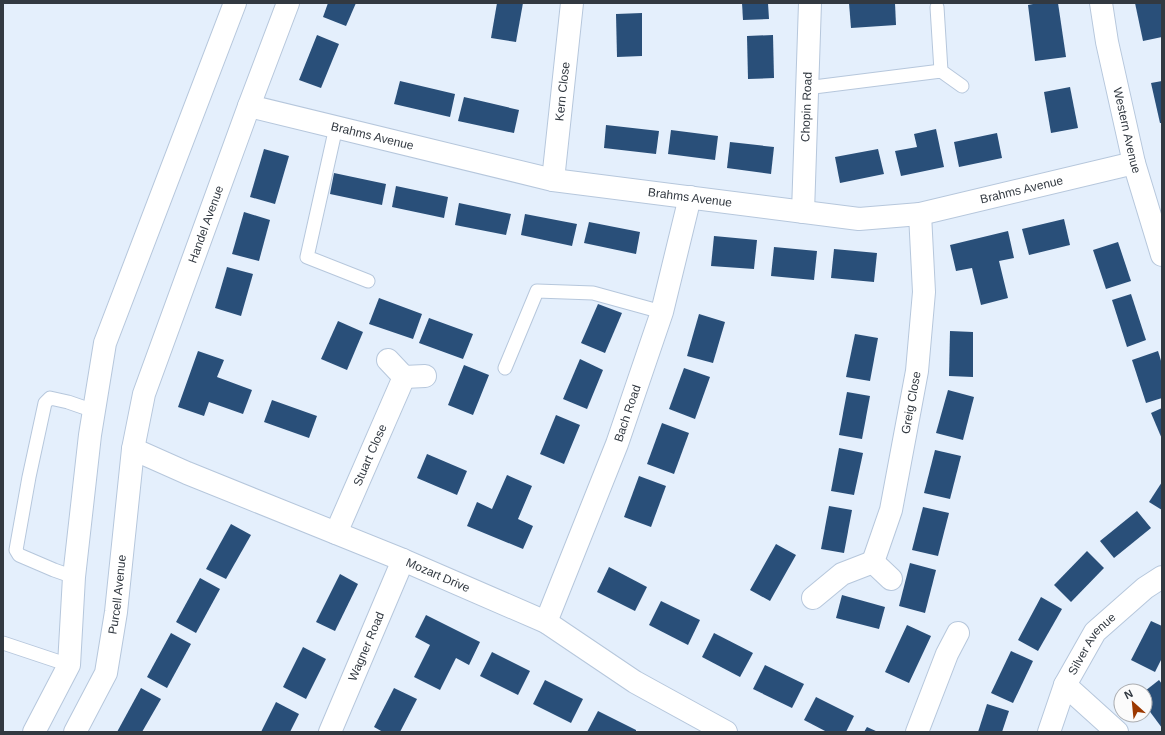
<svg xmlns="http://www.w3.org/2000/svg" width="1165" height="735" viewBox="0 0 1165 735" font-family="Helvetica,sans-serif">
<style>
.building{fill:#294f79}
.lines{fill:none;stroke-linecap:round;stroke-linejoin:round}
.lane-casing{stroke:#b6c7dc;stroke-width:15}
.street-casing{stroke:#b6c7dc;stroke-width:24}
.secondary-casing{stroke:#b6c7dc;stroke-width:24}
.lane{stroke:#fff;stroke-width:13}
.street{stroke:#fff;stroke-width:22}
.secondary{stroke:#fff;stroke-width:22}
.labels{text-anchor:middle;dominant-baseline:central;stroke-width:4;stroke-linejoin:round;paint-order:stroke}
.street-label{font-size:12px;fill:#323941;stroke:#fbfbfb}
</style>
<rect width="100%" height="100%" fill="#e4effc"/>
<!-- building -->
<g class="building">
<path d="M 328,3 L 356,3 L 346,26 L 323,17 Z"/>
<path d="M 497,3 L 523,3 L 516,42 L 491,38 Z"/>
<path d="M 742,3 L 768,3 L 769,19 L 743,20 Z"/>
<path d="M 849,3 L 895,3 L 896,25 L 851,28 Z"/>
<path d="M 1038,3 L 1058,3 L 1066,57 L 1035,61 L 1028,5 Z"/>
<path d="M 1135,3 L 1162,3 L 1162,37 L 1143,41 Z"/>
<path d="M 642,13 L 642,56 L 617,57 L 616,14 Z"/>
<path d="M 317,35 L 339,44 L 321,88 L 299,80 Z"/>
<path d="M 773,35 L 774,78 L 748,79 L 747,36 Z"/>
<path d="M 400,81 L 455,94 L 450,117 L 394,104 Z"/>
<path d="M 1162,81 L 1162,123 L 1160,123 L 1151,83 Z"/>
<path d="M 1070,87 L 1078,128 L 1051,133 L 1044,92 Z"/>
<path d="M 464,97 L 519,110 L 514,133 L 458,121 Z"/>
<path d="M 606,125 L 659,131 L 656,154 L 604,148 Z"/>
<path d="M 936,129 L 944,167 L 901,176 L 895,151 L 917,147 L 914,134 Z"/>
<path d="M 671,130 L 718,136 L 715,160 L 668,154 Z"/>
<path d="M 997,133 L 1002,158 L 959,167 L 954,142 Z"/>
<path d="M 730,142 L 774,147 L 771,174 L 727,168 Z"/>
<path d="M 264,149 L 289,156 L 275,204 L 250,197 Z"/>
<path d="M 878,149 L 884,174 L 840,183 L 835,157 Z"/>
<path d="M 334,173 L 386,184 L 382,205 L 330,194 Z"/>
<path d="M 396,186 L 448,197 L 444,218 L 392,207 Z"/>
<path d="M 459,203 L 511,214 L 506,235 L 455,225 Z"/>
<path d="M 244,212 L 270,220 L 259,261 L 232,254 Z"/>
<path d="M 525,214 L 577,224 L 572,246 L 521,235 Z"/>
<path d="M 1064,219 L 1070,245 L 1029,255 L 1022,229 Z"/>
<path d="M 589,222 L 640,232 L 636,254 L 584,243 Z"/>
<path d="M 1008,231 L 1014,258 L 999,261 L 1008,298 L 981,305 L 972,268 L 956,271 L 950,245 Z"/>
<path d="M 714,236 L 757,240 L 754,269 L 711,266 Z"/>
<path d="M 1118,242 L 1131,281 L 1106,289 L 1093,250 Z"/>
<path d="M 774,247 L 817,251 L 814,280 L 771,276 Z"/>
<path d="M 834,249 L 877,253 L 874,282 L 831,278 Z"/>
<path d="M 227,267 L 253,274 L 241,316 L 215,308 Z"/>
<path d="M 1131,294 L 1146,340 L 1127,347 L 1112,300 Z"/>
<path d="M 379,298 L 422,314 L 413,339 L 369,324 Z"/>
<path d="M 598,304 L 622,313 L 605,353 L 581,343 Z"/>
<path d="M 699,314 L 725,322 L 713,363 L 687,356 Z"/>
<path d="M 429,318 L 473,334 L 463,359 L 419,343 Z"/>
<path d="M 338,321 L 363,332 L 347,370 L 321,359 Z"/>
<path d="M 950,331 L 973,332 L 973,377 L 949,376 Z"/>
<path d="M 855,334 L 878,338 L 870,381 L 846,377 Z"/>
<path d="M 198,351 L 224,360 L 217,377 L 252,390 L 243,414 L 209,402 L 204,416 L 178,407 Z"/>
<path d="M 1158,351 L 1162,364 L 1162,398 L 1146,403 L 1132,360 Z"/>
<path d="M 580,359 L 603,370 L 587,409 L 563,399 Z"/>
<path d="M 464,365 L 489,375 L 473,415 L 448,405 Z"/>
<path d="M 684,368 L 710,377 L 695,419 L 669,409 Z"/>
<path d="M 948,390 L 974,397 L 963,440 L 936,433 Z"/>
<path d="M 847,392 L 870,396 L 862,439 L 839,435 Z"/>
<path d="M 272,400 L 317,416 L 309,438 L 264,422 Z"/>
<path d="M 1162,408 L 1162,439 L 1151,413 Z"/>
<path d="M 556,415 L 580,425 L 564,464 L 540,454 Z"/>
<path d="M 662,423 L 689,433 L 674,474 L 647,464 Z"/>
<path d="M 839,448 L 863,453 L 854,495 L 831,491 Z"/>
<path d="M 935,450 L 961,456 L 950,499 L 924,493 Z"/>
<path d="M 427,454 L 467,471 L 457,495 L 417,478 Z"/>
<path d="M 507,475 L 532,486 L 518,519 L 533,526 L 523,549 L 467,526 L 477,502 L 492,509 Z"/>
<path d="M 639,476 L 666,486 L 651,527 L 624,517 Z"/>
<path d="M 1162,482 L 1162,510 L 1149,502 Z"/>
<path d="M 829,506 L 852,510 L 844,553 L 821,549 Z"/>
<path d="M 923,507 L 949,513 L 938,556 L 912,550 Z"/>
<path d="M 1137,511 L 1151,528 L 1114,558 L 1100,541 Z"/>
<path d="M 231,524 L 251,535 L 226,579 L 206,569 Z"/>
<path d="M 776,544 L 796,555 L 770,601 L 750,590 Z"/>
<path d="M 1087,551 L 1104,568 L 1071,602 L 1054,585 Z"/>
<path d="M 910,563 L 936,570 L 925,613 L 899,606 Z"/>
<path d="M 609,567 L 647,587 L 635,611 L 597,592 Z"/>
<path d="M 340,574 L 358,584 L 335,631 L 316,622 Z"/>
<path d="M 200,578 L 220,589 L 196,633 L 176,622 Z"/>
<path d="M 842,595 L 885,607 L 879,629 L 836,618 Z"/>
<path d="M 1041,597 L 1062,609 L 1038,651 L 1018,640 Z"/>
<path d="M 661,601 L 700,620 L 688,645 L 649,625 Z"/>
<path d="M 426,615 L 480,642 L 469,665 L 456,658 L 440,690 L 414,677 L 430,645 L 415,637 Z"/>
<path d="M 1151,621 L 1162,626 L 1162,658 L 1155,672 L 1131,660 Z"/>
<path d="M 907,625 L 931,636 L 909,683 L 885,672 Z"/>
<path d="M 171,633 L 191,644 L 167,688 L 147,677 Z"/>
<path d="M 714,633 L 753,653 L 740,677 L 702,657 Z"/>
<path d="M 303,647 L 326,659 L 306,699 L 283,687 Z"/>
<path d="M 1011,651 L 1033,661 L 1013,703 L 991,693 Z"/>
<path d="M 492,652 L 530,671 L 518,695 L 480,676 Z"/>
<path d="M 765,665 L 804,684 L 792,708 L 753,689 Z"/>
<path d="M 545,680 L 583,699 L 571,723 L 533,704 Z"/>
<path d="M 1159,680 L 1162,684 L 1162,728 L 1145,705 L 1145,691 Z"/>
<path d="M 141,688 L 161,699 L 142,732 L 117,732 Z"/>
<path d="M 394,688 L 417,699 L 400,732 L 383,732 L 374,727 Z"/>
<path d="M 816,697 L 854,716 L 846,732 L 827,732 L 804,720 Z"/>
<path d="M 276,702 L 299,714 L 290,732 L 261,732 Z"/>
<path d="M 987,704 L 1009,711 L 1002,732 L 978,732 Z"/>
<path d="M 598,711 L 636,730 L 636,732 L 587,732 Z"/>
<path d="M 867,727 L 878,732 L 864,732 Z"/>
</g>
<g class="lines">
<defs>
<g id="lane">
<path d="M 937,7 L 941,71"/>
<path d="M 806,88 L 941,71 L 962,86"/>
<path d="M 336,127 L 307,257 L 368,281"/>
<path d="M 505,368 L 537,291 L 593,293 L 662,312"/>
<path d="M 74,577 L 54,570 L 19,555 L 16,550 L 29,477 L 45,403 L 50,398 L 68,402 L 94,411"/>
<path d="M 3,643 L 69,665"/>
</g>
<g id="street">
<path id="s1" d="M 249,106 L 553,180 L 859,219 L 920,214 L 1134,163"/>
<path id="s2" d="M 553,180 L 572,3"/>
<path id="s3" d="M 803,212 L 810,3"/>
<path d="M 388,360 L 404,377 L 425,376"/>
<path id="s4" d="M 133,449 L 187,473 L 403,560 L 546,622 L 635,682 L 726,732"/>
<path id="s5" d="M 336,533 L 404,377"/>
<path id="s6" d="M 891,579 L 873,562 L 891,510 L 917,371 L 924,292 L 920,214"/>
<path d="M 813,598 L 842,574 L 873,562"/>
<path id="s7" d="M 546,622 L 617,444 L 662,312 L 690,197"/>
<path d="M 1065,685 L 1117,732"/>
<path d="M 34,732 L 69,665 L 74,577 L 90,435 L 105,343 L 235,3"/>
<path id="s8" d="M 75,732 L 106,673 L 116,612 L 133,449 L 144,394 L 249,106 L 288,3"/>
<path id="s9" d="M 330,732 L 403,560"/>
<path d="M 917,732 L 947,654 L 958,633"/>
<path id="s10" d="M 1049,732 L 1065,685 L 1095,632 L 1145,588 L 1162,577"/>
</g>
<g id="secondary">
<path id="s11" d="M 1101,3 L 1107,42 L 1134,163 L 1162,255"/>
</g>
</defs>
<!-- lane casing -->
<use href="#lane" class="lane-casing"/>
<!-- street casing -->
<use href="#street" class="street-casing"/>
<!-- secondary casing -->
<use href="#secondary" class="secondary-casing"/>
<!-- lane -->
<use href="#lane" class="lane"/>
<!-- street -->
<use href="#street" class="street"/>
<!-- secondary -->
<use href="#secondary" class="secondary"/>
</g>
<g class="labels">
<!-- street labels -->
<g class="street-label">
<text stroke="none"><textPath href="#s2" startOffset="89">Kern Close</textPath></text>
<text stroke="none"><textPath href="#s3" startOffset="105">Chopin Road</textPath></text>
<text stroke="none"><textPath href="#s11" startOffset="130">Western Avenue</textPath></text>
<text stroke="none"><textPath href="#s1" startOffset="127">Brahms Avenue</textPath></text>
<text stroke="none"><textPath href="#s1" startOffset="787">Brahms Avenue</textPath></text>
<text stroke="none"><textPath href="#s1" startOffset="451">Brahms Avenue</textPath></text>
<text stroke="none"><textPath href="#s8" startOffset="529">Handel Avenue</textPath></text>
<text stroke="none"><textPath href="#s6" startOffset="189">Greig Close</textPath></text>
<text stroke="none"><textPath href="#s7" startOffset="224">Bach Road</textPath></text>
<text stroke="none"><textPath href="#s5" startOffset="85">Stuart Close</textPath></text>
<text stroke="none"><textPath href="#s4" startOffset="330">Mozart Drive</textPath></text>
<text stroke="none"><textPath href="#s8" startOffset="146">Purcell Avenue</textPath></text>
<text stroke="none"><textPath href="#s9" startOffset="93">Wagner Road</textPath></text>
<text stroke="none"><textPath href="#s10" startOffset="99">Silver Avenue</textPath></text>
</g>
</g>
<!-- border -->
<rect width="1165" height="735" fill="none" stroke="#323941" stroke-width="8"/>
<!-- north arrow -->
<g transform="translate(1133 703) rotate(333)"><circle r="19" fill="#fbfbfb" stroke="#abadb1"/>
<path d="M0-3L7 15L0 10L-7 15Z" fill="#9c3800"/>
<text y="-6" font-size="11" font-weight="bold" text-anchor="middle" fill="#323941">N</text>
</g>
</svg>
